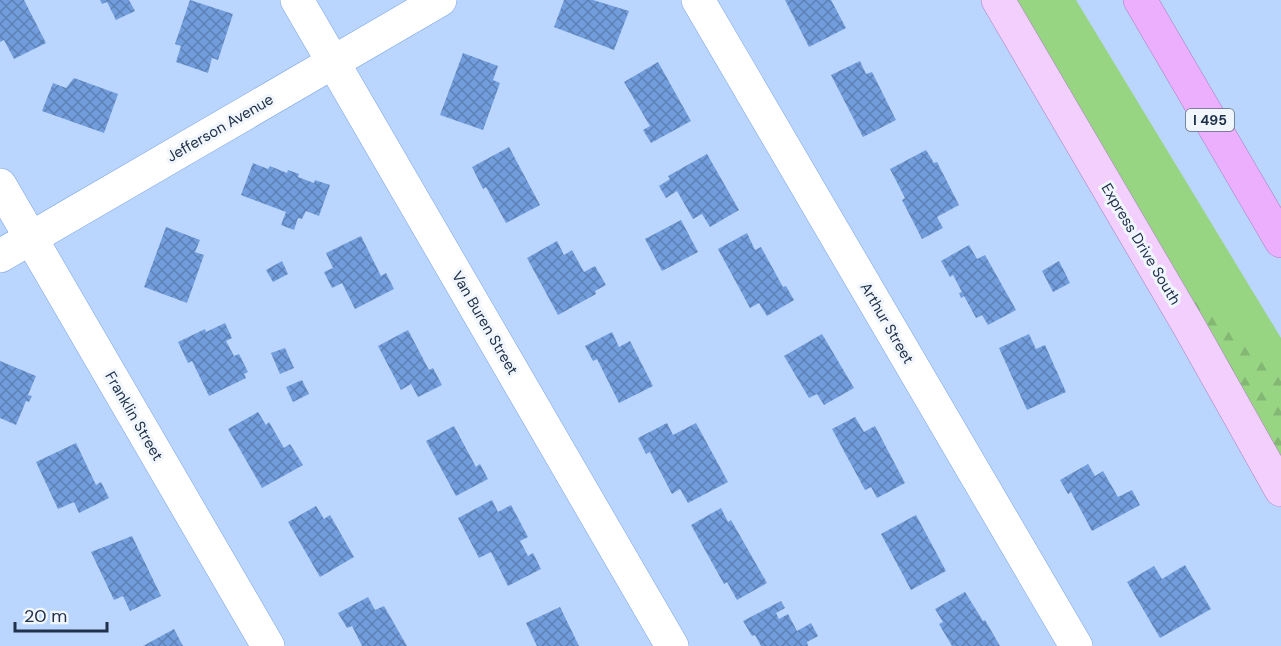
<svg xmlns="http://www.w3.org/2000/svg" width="1281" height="646" viewBox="0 0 1281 646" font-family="'DM Sans',sans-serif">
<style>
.grass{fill:#98d583}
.forest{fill:url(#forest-firs)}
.building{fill:url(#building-cross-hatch)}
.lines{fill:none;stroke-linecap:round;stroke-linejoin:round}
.minor-casing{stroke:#7aa4e4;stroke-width:34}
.major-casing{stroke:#a483bf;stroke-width:34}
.highway-casing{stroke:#a483bf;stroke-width:34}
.minor{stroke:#fff;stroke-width:33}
.major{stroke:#f3cffe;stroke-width:33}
.highway{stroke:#ebaffe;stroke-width:33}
.labels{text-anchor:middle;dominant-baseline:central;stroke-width:6;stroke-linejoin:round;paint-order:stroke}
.shield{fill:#f1f6fc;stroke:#5f6c80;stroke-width:1.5}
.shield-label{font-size:14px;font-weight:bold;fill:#20314b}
.street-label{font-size:15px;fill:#20314b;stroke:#f1f6fc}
</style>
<defs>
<pattern id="forest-firs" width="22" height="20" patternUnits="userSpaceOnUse" patternTransform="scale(1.5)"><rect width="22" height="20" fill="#98d583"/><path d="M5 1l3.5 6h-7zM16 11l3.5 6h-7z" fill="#83b773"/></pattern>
<pattern id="building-cross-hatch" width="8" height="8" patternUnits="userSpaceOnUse" patternTransform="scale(1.5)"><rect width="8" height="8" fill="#729ddc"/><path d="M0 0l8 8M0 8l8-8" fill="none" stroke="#5d81b4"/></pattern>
</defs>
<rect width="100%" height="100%" fill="#bbd6fe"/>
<!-- grass -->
<path class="grass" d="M 1013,0 L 1076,0 L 1281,338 L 1281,473 Z"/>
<!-- forest -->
<path class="forest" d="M 1184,285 L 1263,352 L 1281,377 L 1281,462 Z"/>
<!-- building -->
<g class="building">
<path d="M 0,0 L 24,0 L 46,43 L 14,59 L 4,40 L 0,42 Z"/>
<path d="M 100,0 L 129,0 L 135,11 L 116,20 L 107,2 L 102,4 Z"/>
<path d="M 190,0 L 233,14 L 218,60 L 212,58 L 208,73 L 176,62 L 181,46 L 175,44 Z"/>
<path d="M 564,0 L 593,0 L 629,11 L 614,50 L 554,27 Z"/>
<path d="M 785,0 L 831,0 L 846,28 L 809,47 Z"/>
<path d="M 463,53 L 498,66 L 493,80 L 500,83 L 483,130 L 440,115 Z"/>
<path d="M 860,61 L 866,74 L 872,72 L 896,120 L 863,137 L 831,75 Z"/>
<path d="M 658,62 L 691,121 L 651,143 L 643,130 L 650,126 L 624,82 Z"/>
<path d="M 74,78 L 118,94 L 104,133 L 42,111 L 53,83 L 66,88 Z"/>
<path d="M 509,147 L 540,205 L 506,223 L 486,187 L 483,189 L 472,167 Z"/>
<path d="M 926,150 L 934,163 L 937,162 L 959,205 L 937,217 L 943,228 L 922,239 L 902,200 L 905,198 L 890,169 Z"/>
<path d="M 707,154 L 739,210 L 710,227 L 702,214 L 693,219 L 677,191 L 666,198 L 659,186 L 670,179 L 668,176 Z"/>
<path d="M 253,163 L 268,169 L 270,166 L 287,173 L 288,170 L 299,174 L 298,177 L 314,183 L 315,180 L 330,185 L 319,216 L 306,211 L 302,219 L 298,218 L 294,230 L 281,225 L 286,212 L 241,195 Z"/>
<path d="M 681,220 L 698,252 L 662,271 L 645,239 Z"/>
<path d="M 166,227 L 200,240 L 195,252 L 204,255 L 187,303 L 144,287 Z"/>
<path d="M 747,233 L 755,250 L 761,247 L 783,287 L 786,286 L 794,300 L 767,316 L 759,303 L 750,308 L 718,249 Z"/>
<path d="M 361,236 L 381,276 L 386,273 L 394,289 L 355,309 L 342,283 L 332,288 L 324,272 L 333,268 L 326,253 Z"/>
<path d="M 557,241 L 564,255 L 572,250 L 584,272 L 595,266 L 606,285 L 595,291 L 596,294 L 558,315 L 527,258 Z"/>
<path d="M 969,245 L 977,259 L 985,255 L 1016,310 L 988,325 L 982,315 L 976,318 L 964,296 L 961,298 L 959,293 L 962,292 L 953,275 L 950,277 L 941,261 Z"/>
<path d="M 282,261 L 288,274 L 273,282 L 266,270 Z"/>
<path d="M 1059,261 L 1070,283 L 1053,292 L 1042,271 Z"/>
<path d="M 225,323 L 232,338 L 226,341 L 234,356 L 239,354 L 248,372 L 244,374 L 246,378 L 209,396 L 192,361 L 188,363 L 178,342 L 205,329 L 206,332 Z"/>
<path d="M 408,330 L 429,370 L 433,368 L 442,385 L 418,397 L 411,384 L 401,390 L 378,346 Z"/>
<path d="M 612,332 L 619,347 L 630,341 L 653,386 L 619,403 L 597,359 L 593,361 L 585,346 Z"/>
<path d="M 822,334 L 854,388 L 824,405 L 817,394 L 809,398 L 784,356 Z"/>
<path d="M 1029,334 L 1036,349 L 1045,345 L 1066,392 L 1027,410 L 999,348 Z"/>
<path d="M 285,348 L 294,368 L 280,374 L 271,353 Z"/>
<path d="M 0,361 L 36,376 L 28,395 L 32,396 L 29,402 L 26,401 L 16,425 L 0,418 Z"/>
<path d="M 302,380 L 309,394 L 293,402 L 286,387 Z"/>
<path d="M 258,412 L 266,425 L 269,422 L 284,448 L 290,444 L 303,465 L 262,488 L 228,429 Z"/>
<path d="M 855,417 L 864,432 L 875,426 L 905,483 L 877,498 L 871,487 L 865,490 L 832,429 Z"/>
<path d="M 667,423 L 673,435 L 696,423 L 728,482 L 688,503 L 680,489 L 672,494 L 650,452 L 646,454 L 638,438 Z"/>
<path d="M 454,426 L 476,467 L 480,464 L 488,479 L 456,496 L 426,441 Z"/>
<path d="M 76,443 L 96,485 L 101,482 L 109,498 L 79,513 L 74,502 L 58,509 L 36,462 Z"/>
<path d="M 1088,464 L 1095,476 L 1103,471 L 1118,497 L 1132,490 L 1140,505 L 1092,531 L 1071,492 L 1068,494 L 1060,480 Z"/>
<path d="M 492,500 L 498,512 L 511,505 L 528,537 L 520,541 L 528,556 L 533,553 L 541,569 L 508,586 L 491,552 L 479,558 L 458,518 Z"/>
<path d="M 316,506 L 324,519 L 330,515 L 354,557 L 320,577 L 288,522 Z"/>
<path d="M 721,508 L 728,522 L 731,520 L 767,583 L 737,600 L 727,582 L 724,584 L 691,525 Z"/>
<path d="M 916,515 L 946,571 L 911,590 L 881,534 Z"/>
<path d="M 132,536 L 161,596 L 130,611 L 123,596 L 114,600 L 91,552 Z"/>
<path d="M 1185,565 L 1211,609 L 1160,638 L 1127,582 L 1154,566 L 1162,579 Z"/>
<path d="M 965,592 L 983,621 L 985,620 L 1000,646 L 952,646 L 939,624 L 943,622 L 935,609 Z"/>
<path d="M 368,597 L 375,610 L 384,606 L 407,646 L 362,646 L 352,626 L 347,628 L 338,613 Z"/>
<path d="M 781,601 L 785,608 L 776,613 L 779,619 L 788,614 L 797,631 L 811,623 L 818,636 L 807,642 L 808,646 L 761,646 L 755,635 L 752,636 L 743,621 Z"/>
<path d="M 560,607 L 579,646 L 537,646 L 526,623 Z"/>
<path d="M 174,629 L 183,646 L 143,646 Z"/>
</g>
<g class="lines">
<defs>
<g id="minor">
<path d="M 297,0 L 672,646"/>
<path d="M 698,0 L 1076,646"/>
<path d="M 0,185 L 268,646"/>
<path d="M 0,256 L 440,0"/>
</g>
<path id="major" d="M 998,0 L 1190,328 L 1281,490"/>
<path id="highway" d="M 1140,0 L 1281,241"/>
</defs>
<!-- minor casing -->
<use href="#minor" class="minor-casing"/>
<!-- major casing -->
<use href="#major" class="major-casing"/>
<!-- highway casing -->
<use href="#highway" class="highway-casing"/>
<!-- minor -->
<use href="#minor" class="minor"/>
<!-- major -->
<use href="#major" class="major"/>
<!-- highway -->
<use href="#highway" class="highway"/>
</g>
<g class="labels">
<!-- shield labels -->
<rect class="shield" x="1186" y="109" width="48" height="22" rx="4.5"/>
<g class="shield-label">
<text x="1210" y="120">I 495</text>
</g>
<!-- street labels -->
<g class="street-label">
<text transform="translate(220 128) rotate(-30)">Jefferson Avenue</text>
<text transform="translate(1141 244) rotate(59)">Express Drive South</text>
<text transform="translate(485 323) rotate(60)">Van Buren Street</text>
<text transform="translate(887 323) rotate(60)">Arthur Street</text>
<text transform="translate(134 416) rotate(60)">Franklin Street</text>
</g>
</g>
<!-- scale -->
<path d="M15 622v9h92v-9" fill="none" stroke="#20314b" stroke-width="3"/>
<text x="24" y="622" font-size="18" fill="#20314b" stroke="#f1f6fc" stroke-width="4.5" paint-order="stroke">20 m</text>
</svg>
